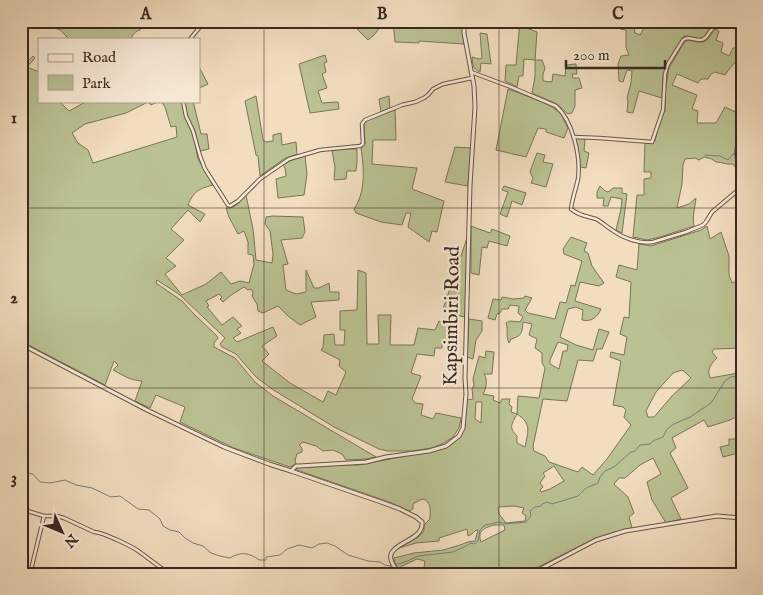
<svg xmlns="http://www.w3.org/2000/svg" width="763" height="595" viewBox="0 0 763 595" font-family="'IM FELL English',serif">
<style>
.green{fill:#bac192;stroke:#7a745a;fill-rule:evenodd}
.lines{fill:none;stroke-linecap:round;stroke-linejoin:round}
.stream{stroke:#75807c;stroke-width:1}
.minor-casing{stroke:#685548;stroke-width:4.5}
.tertiary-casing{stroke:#685548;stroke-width:5}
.minor{stroke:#f7e9d5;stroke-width:2.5}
.tertiary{stroke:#f7e9d5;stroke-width:3}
.grid{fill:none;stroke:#3a2821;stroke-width:1;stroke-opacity:0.55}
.labels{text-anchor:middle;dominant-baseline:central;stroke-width:4.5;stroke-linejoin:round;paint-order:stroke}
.street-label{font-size:20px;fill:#3a2821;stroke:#f7e9d5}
.neatline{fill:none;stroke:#3a2821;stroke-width:2}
.grid-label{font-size:16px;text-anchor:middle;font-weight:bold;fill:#3a2821}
</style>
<rect width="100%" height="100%" fill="#f2ddbf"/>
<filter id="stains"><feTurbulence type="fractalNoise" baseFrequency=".004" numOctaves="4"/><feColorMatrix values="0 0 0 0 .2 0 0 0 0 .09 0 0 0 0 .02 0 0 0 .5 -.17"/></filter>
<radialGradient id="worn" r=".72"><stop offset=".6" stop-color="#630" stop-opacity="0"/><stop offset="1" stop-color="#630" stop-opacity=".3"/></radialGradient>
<!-- green -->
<g class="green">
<path d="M 45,21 L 134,21 L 137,23 L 139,21 L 143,21 L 143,25 L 140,30 C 136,31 132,35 131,39 L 69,39 L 60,30 L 48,25 Z"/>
<path d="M 349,21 L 391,21 L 381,26 L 374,35 L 368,40 Z"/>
<path d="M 393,21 L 425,21 L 426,23 L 449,28 L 450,21 L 463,21 L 464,44 L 419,41 L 419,43 L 395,42 Z"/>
<path d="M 520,21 L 535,21 L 535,23 L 531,23 L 529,29 L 537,32 L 535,60 L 542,60 L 545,68 L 543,74 L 543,81 L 552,82 L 553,74 L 565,76 L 566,65 L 576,64 L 577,74 L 572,74 L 573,78 L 579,78 L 582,88 L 575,90 L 575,106 L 572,113 L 568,114 L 557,104 L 532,93 L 535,77 L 535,60 L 524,59 L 523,76 L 519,76 L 517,87 L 505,81 L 506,65 L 516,65 Z"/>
<path d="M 620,21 L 632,21 L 634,26 L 635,33 L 640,35 L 644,28 L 640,25 L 639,21 L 661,21 L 663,23 L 665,21 L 675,21 L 680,24 L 682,21 L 726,21 C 722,25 716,24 711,27 C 708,30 707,34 704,37 C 698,41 690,36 684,36 L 667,64 L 663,77 L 662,98 L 639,91 L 633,113 L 627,112 L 628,101 L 627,98 L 631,83 L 632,71 L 627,70 L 623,82 L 619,81 L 618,64 L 621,56 L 629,55 L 626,47 L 626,30 L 620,29 Z"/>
<path d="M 715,29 L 719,31 L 716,40 L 723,43 L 721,52 L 729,56 L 733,48 L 737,48 L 740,43 L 742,44 L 742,60 L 738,58 C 734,65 729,68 725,75 L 715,72 L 711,74 L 708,79 L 701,79 L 698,83 L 677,74 L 672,85 L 697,95 L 692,109 L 698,111 L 697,123 L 716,123 L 725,107 L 742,115 L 742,130 L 736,142 L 735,151 L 736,168 L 733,164 C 726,165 722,162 716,162 L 712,159 L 704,157 L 699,160 L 695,158 L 685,159 L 683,165 L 682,184 L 677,208 L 689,204 L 696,198 C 695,208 692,216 694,226 L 660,237 L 647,240 L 633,237 L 637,195 L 644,195 L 644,179 L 651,178 L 651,172 L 644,172 L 645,143 L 653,143 L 655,141 L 659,124 L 665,111 L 665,92 L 669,68 L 685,41 C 692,39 701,45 707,40 C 710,37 712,32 715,29 Z"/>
<path d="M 480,33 L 487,34 L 491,64 L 481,63 L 480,72 C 472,68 473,65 472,57 L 479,59 L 482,58 Z"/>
<path d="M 325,55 L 327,62 L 324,63 L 326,72 L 322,74 L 327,88 L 318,91 L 322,103 L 338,102 L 339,109 L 310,113 L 299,64 Z"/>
<path d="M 33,56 L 35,58 L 27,67 L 39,72 L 39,101 L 59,101 L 69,111 L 87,101 L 159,101 L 151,105 L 148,102 L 126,113 L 85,124 L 72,133 L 78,143 L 88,150 L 93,163 L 177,137 L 176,126 L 171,127 L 165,107 L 161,101 L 182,101 L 186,119 L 193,134 L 198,159 L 213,185 C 198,189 194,191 188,205 L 205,214 L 200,222 L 188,210 L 171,229 L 184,240 L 166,258 L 176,266 L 165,274 L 182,295 L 206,284 L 221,272 L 231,284 L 240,281 L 249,283 L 254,264 L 253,255 L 248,254 L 248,242 L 244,231 L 238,234 L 229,217 L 226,208 C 235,209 240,201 246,195 L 253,229 L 256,260 L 272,263 L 273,254 L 270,231 L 265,224 L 266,217 L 273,216 L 303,217 L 305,232 L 302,238 L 281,240 L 288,264 L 283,265 L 286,290 L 296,294 L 306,292 L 306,270 L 314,288 L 319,288 L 329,283 L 330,292 L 339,292 L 339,300 L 311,302 L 316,317 L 300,325 L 288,316 L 278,306 L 263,313 L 258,311 L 257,304 L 252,296 L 253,292 L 251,289 L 248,290 L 244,287 L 231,295 L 223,302 L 220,299 L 222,297 L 219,294 L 206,301 L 209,306 L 207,307 L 222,325 L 233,317 L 242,326 L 237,329 L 241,333 L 233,338 L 237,342 L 273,327 L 277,336 L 262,346 L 269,354 L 262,361 L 290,383 L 323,402 L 328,391 L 336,395 L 346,372 L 339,366 L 340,360 L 321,350 L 323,347 L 324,335 L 334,334 L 335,345 L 344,345 L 345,330 L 340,330 L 340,311 L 357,310 L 358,270 L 366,273 L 367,344 L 379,344 L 378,315 L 391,315 L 390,345 L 414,345 L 418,328 L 435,330 L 439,321 L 450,324 L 453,332 L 451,341 L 442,340 L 442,348 L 435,348 L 434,356 L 417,354 L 411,373 L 421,376 L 412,399 L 415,403 L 423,404 L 421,415 L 433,419 L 436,413 L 461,418 L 459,428 L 453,437 L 444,443 L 432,448 L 412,451 L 388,451 L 379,449 L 334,427 L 272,389 L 256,377 L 236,354 L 222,347 L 220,344 L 225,338 L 180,295 L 157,280 L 156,283 L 182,301 L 193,313 L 216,335 L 218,338 L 214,343 L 214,347 L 235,358 L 255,382 L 273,396 L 376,457 L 366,459 L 346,460 L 342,454 L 333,450 L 323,451 L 316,446 L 303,442 L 299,445 L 302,448 L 302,452 L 297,454 L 295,460 L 296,464 L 290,467 L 234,448 L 180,422 L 185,407 L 156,395 L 150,408 L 135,401 L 142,381 C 129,380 125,376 113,370 L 118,365 L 114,361 L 105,385 L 21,341 L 21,68 Z"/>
<path d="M 199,67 L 208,84 L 199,88 Z"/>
<path d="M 508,89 C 521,94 548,103 558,111 C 563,115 565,123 568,128 L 564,138 L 546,132 L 546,129 L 538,128 L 526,157 L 496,150 Z"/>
<path d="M 256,96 L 263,140 L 266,142 L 273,141 L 273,135 L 281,133 L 282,145 L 296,142 L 297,154 L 284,159 L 260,176 L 258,156 L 256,155 L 245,101 Z"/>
<path d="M 389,96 L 390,108 L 381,112 L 379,99 Z"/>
<path d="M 184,101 L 193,101 L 201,134 L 207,134 L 209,149 L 200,151 L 195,131 L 188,117 Z"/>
<path d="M 395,110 L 396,140 L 373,140 L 372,164 L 417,168 L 412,189 L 444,201 L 437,232 L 432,231 L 429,242 L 408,227 L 411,213 L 406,213 L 402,225 L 381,222 L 356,213 L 354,209 C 366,192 364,168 361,148 L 365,144 L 364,123 L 367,120 Z"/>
<path d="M 576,138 L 585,139 L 584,151 L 589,153 L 586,168 L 580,167 Z"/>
<path d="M 455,147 L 471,148 L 468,186 L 445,182 Z"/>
<path d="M 339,149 L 357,149 L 357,162 L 356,171 L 347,171 L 346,179 L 334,180 L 335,167 L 332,151 Z"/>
<path d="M 537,153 L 545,155 L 543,162 L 553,164 L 546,187 L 531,183 L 533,178 L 530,172 Z"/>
<path d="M 305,156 L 307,174 L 304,195 L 278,198 L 276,179 L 286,176 L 285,168 L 283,165 L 292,160 Z"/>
<path d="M 504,186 L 526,193 L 522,205 L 512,201 L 507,217 L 500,214 L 508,192 L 502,190 Z"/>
<path d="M 600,186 L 605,191 L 608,192 L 613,188 L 622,188 L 622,193 L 627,194 L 622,233 L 616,230 L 621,209 L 622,199 L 611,197 L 608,206 L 603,206 L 604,198 L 597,198 L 597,192 Z"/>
<path d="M 471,226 L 490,233 L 492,229 L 510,236 L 507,246 L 489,241 L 487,248 L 482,247 L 479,275 L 471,273 Z"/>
<path d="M 707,226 L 710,239 L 721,232 L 729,256 L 729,275 L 732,283 L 742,279 L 742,282 L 737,287 L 736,292 L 742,295 L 742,348 L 714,349 L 712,352 L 717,358 C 710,365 707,369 710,378 L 733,374 L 742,371 L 742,414 L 730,420 L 708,427 L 704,420 L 672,438 L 676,448 L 670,453 L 688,488 L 671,498 L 681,519 L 666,523 L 652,500 L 647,482 L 661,474 L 653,458 L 640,465 L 625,478 L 619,478 L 614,484 L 628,497 L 634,513 L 629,517 L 632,528 L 596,538 L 530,571 L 523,574 L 423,574 L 425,561 L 417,559 L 398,568 L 395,563 L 394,558 L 414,553 L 443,550 L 457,546 L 468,542 L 475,541 L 478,530 L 476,530 L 472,534 L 468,536 L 467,529 L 439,538 L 439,541 L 416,543 L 399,548 C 408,541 417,541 424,531 L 424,525 L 430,519 C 430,511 432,504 424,499 L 420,500 L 413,504 L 413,509 L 409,511 L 392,503 L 294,469 L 301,467 L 314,467 L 327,465 L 359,465 L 442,449 C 466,438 465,424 467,400 L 473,399 L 472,389 L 474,385 L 473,379 L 479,356 L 485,358 L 486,351 L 494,352 L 492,374 L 484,374 C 488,380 486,389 483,394 L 494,396 L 493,400 L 500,403 L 502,399 L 510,399 L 509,404 L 512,407 L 511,412 L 517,414 L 518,396 L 539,398 L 545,368 L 542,363 L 542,353 L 535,348 L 537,339 L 529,335 L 532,324 L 523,322 C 522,333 522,336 511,339 L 509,343 C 505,334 509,331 506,323 L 510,321 L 520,322 L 523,317 L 518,313 L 519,306 L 510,305 L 508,309 L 502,309 L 500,313 L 497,314 L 495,320 L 488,318 L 493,299 L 501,300 L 502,297 L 513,299 L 524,298 L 525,296 L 532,298 L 525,310 L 528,313 L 555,319 L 560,302 L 566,303 L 571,285 L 575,286 L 582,261 L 564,254 L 563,249 L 571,237 L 587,243 L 584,251 L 588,253 L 592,266 L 604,283 L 599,286 L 580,282 L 575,301 L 601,309 C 597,318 591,322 582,320 L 583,310 L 576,307 L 568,309 L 560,337 L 576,345 L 593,350 L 599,329 L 609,332 L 602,349 L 597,349 L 593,361 L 578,360 L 567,401 L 543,399 L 533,446 L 534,451 L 545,456 L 549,462 L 578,472 L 582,467 L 593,475 L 607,459 L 631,425 L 624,417 L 626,410 L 623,407 L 613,405 L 621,361 L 610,357 L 611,352 L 624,355 L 627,337 L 620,334 L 624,317 L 629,318 L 631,282 L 616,277 L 619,265 L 637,270 L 639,244 L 651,246 L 701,230 ZM 558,342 L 568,345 L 567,351 L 563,351 L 559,369 L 550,364 L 550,360 ZM 682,370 L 686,373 L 691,378 L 672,396 L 654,417 L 648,417 L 646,411 L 656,392 L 673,373 ZM 476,402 L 482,402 L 481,423 L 475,419 ZM 517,414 C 532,424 528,431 525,447 L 517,443 L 517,436 C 508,427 512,424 517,414 ZM 554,466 L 564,481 L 550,489 L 541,492 L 540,490 L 543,487 L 540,483 L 545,476 L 543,473 ZM 514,506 L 524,508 L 522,513 L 526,516 L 525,521 L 506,523 L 499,514 L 498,507 ZM 494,525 L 504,525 L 505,530 L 481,542 C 477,531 484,528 494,525 Z"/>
<path d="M 467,238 L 465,317 L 442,312 Z"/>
<path d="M 469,319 L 482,321 L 482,331 L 476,340 L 473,359 L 467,357 Z"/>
<path d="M 729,439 L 742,439 L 742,452 L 723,457 L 720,447 L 729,445 Z"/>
</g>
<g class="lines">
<!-- stream -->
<g class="stream">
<path d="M 742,149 L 739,153 L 742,156"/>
<path d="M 705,155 L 720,156 L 728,160 L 733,154 L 739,153"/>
<path d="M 21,472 L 33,474 L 40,482 L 50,483 L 65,480 L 76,485 L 92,488 L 111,497 L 120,496 L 138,509 L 149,510 L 160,519 L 163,526 L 170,530 L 179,532 L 185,538 L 193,543 L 203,546 L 211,553 L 220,556 L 230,558 C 241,551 250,553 259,560 L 266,560 L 266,557 L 280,555 L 287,549 L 299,545 L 312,548 L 319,544 L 327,543 L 335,546 L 348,555 L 368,561 L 380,562 L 385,565 L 390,566 L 408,561 L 418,556 L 453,552 L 466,546 L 471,543 L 474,544 L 478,541 L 480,530 L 485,525 L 499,522 L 507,524 L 526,522 L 531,516 L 530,511 L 535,507 L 541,506 L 542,504 L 547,502 L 552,504 L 578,496 L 586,488 L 598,483 L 600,477 L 605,471 L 614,467 L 631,452 L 635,451 L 640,445 L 650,444 L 653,441 L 663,437 L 667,429 L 674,424 L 690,417 L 711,403 L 725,381 L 731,377 L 742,375"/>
</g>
<defs>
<g id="minor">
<path d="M 190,39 L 205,21"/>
<path d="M 471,72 L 511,87 L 556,106 C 573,121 581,157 578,179 C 576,189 572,199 571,209 C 579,216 587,216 596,219 C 602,222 607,227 612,230 C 623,238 639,244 653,242 L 686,232 L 703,225 L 706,222 L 712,212 L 737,191 C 743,177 739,171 737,158 C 736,149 738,141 742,133"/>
<path d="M 183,101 L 186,116 L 193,131 L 200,156 L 205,169 L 226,202 L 228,205 L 230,206 L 238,201 L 260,179 L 289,159 L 320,150 L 360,146 L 363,144 L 362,124 L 365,120 L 402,105 L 415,102 L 424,98 L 428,95 L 433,89 L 443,84 L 472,78"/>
<path d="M 574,137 L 599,138 L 652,142 L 663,110 L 665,74 L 668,64 L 683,40 L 687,38 C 691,38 696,40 700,40 C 708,40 708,30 715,27 C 720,25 725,24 730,21"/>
<path d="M 21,509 L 44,516 L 57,516 L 64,518 L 94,532 C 102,532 134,547 141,553 C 151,560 160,568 171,574"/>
<path d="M 30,574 L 44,516"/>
<path d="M 376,574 L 383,570 L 396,570"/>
</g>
<g id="tertiary">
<path d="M 21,344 L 147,410 L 224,447 L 269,464 L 291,471 L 381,502 L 400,509 L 416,517 L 422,522 C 425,546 369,541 400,574"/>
<path d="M 291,471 L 296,466 L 299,466 L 366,462 L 386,457 L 429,451 L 446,446 L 459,436 L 463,428 L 466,394 L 465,378 L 470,185 L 475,107 L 474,86 L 464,33 L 464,21"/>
<path d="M 531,574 L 596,540 L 625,531 L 717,516 L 742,518"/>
</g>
</defs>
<!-- minor casing -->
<use href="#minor" class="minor-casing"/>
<!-- tertiary casing -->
<use href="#tertiary" class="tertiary-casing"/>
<!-- minor -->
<use href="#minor" class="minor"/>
<!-- tertiary -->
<use href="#tertiary" class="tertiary"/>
</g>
<!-- grid -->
<path class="grid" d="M 264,21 L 264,574M 499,21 L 499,574M 21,208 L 742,208M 21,388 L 742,388"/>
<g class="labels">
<!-- street labels -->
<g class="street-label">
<text transform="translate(452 316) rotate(-89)">Kapsimbiri Road</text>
</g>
</g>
<!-- margin -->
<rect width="763" height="595" fill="none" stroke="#f2ddbf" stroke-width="55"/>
<!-- legend -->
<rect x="38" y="38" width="162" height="65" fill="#f7e9d5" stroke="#ab9c8d"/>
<rect x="48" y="54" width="25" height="8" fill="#f7e9d5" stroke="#ab9c8d"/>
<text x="82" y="62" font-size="15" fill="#3a2821">Road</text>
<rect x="48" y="75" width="25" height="15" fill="#bac192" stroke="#ab9c8d"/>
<text x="82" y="88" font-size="15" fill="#3a2821">Park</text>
<!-- north arrow -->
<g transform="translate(62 532) rotate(134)" stroke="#f7e9d5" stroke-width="4" paint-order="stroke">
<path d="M0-4L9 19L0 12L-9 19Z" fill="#3a2821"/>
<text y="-8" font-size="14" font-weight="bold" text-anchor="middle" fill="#3a2821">N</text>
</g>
<!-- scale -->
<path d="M566 60v8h99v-8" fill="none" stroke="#3a2821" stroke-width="2.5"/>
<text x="573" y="60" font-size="15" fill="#3a2821" stroke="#f7e9d5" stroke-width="4" paint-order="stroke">200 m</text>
<rect x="28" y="28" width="708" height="540" class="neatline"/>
<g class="grid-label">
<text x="146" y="19">A</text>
<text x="382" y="19">B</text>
<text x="618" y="19">C</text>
<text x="14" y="123">1</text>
<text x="14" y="303">2</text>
<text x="14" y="483">3</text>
</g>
<rect width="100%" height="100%" filter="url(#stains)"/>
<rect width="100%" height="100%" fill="url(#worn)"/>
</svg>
